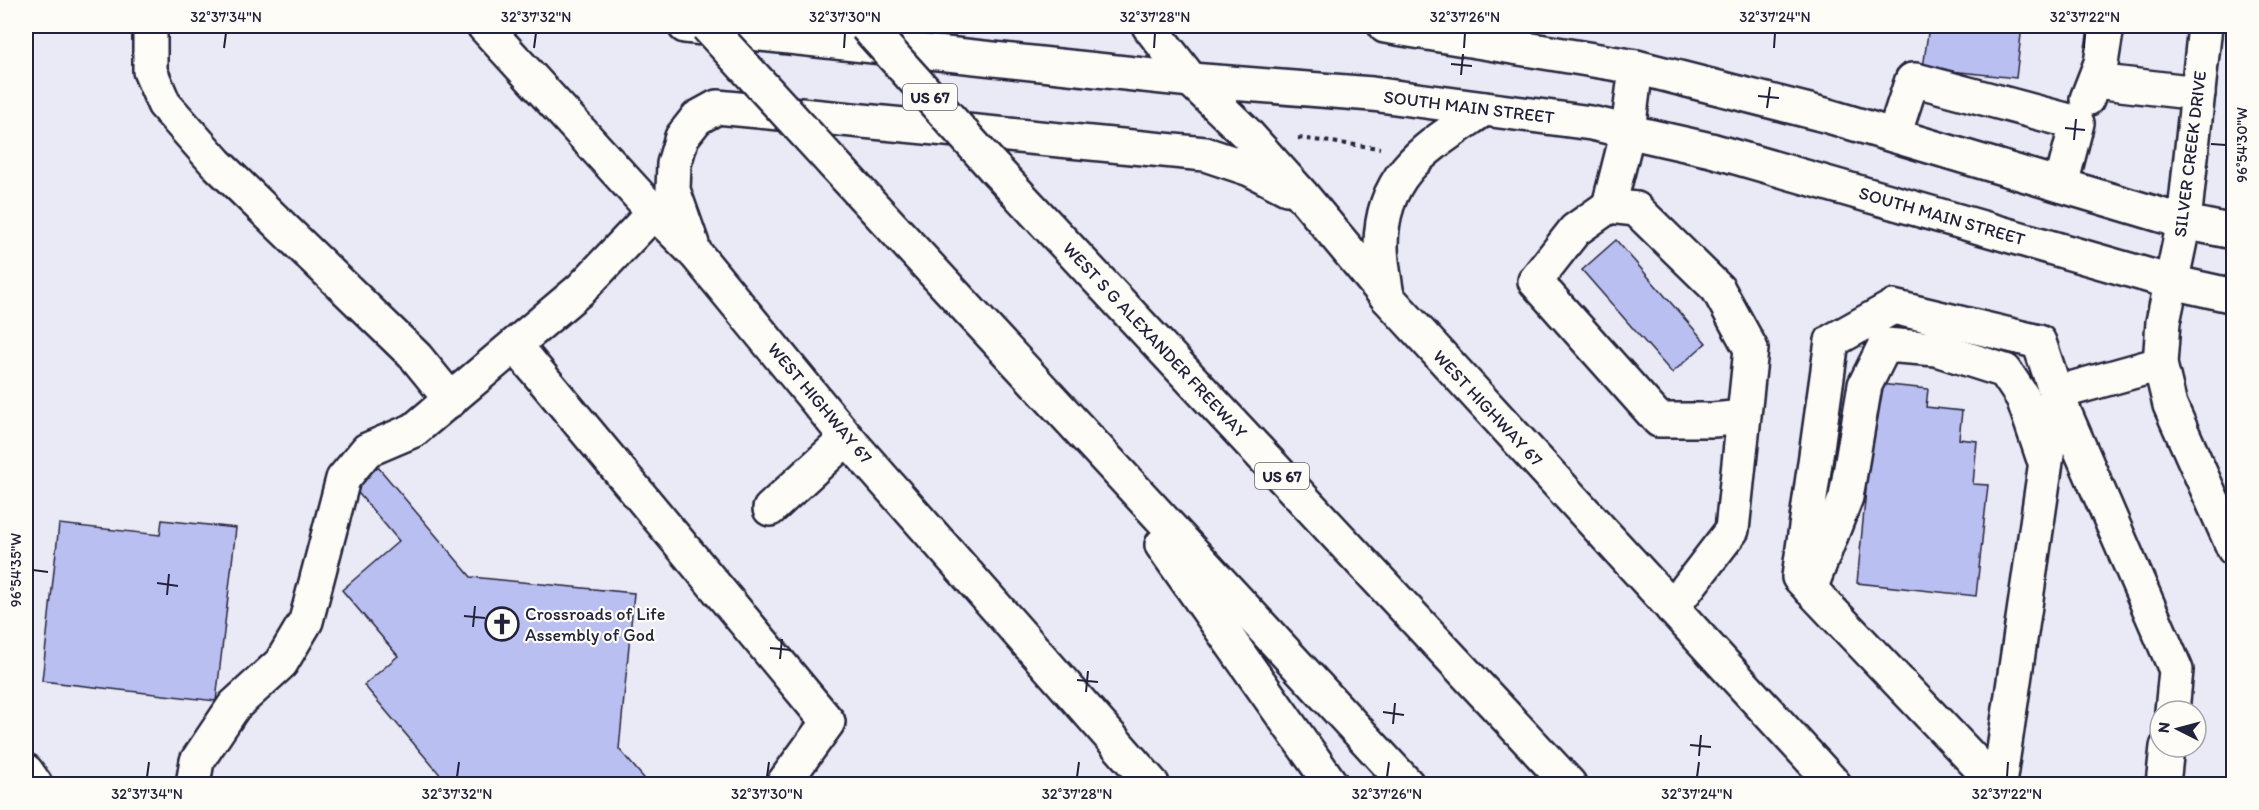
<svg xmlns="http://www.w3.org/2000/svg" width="2259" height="810" viewBox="0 0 2259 810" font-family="Itim,sans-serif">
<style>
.building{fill:#b9bff1;stroke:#22223b;stroke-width:1.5}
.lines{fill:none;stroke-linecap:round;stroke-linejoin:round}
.minor-casing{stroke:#22223b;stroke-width:38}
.major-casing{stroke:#22223b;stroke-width:38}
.highway-casing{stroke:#22223b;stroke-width:38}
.path{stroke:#22223b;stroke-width:4;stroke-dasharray:4.5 4.5;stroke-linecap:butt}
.minor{stroke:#fdfcf7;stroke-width:33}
.major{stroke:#fdfcf7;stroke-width:33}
.highway{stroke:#fdfcf7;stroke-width:33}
.highway-bridge-casing{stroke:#22223b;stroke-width:38;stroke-linecap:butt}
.highway-bridge{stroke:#fdfcf7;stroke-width:33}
.ticks{fill:none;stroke:#22223b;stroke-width:2}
.labels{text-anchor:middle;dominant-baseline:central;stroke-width:4.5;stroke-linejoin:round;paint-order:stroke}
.shield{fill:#fdfcf7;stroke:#646373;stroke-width:1.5}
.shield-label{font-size:16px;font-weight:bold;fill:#22223b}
.street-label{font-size:18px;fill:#22223b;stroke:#fdfcf7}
.poi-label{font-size:18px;fill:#22223b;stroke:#fdfcf7;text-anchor:start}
.neatline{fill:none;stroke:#22223b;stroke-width:2}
.ticks-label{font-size:15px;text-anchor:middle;fill:#22223b}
</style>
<rect width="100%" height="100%" fill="#e9eaf5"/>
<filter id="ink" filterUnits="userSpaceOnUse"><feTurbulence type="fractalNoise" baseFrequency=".0167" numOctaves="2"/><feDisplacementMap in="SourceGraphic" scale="12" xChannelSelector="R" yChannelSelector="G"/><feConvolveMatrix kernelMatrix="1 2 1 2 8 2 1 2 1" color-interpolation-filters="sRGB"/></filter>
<g filter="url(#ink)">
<!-- building -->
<g class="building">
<path d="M 1929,26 L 2022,26 L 2016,78 L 1923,68 Z"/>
<path d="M 1616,240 L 1706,343 L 1672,373 L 1582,270 Z"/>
<path d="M 1879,384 L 1928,389 L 1926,407 L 1962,411 L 1959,439 L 1977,441 L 1973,484 L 1988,485 L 1976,596 L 1857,583 L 1867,480 L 1839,477 L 1844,431 L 1874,434 Z"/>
<path d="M 378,467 L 471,577 L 634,593 L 619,749 L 649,784 L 448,784 L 364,685 L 398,656 L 342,590 L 399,541 L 354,488 Z"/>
<path d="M 162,520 L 236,528 L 216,701 L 42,681 L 59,524 L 160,535 Z"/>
</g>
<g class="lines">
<defs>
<g id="minor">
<path d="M 150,26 L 150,71 L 164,104 L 216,163 L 416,357 L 451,400"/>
<path d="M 685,26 L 1191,80 L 1372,94 L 1591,123 L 1711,150 L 2171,282 L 2234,296"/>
<path d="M 1385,26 L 1636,67 L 1825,115 L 2184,222 L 2234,232"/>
<path d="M 2205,26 L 2184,222 L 2163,322 L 2160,364 L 2170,405 L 2234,549"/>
<path d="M 2095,81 L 2198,93"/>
<path d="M 2087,99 L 2101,63 L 2107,26"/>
<path d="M 1894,135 L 1912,80 L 1916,80 L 2077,123 L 2061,185"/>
<path d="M 1609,206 L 1628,131 L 1636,67"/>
<path d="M 515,345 L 828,722 L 783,784"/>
<path d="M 770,509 L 847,438"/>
<path d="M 1810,589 L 1846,497 L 1865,385 L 1885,345 L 1936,349 L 2005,371 L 2023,398 L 2043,457"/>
<path d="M 1672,608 L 1732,530 L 1751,349 L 1718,289 L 1636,209 L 1609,206 L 1575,230 L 1535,281 L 1659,420 L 1713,420 L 1743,417"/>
<path d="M 26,771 L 35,784"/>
<path d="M 193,784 L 197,761 L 234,706 L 281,663 L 306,621 L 343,479 L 367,450 L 414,430 L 581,289 L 654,212"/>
<path d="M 1996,784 L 1799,577 L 1832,341 L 1893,307 L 2039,342 L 2056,393 L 2176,670 L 2172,711"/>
<path d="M 1999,784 L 2056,393 L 2160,364"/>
<path d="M 2163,784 L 2167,747"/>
</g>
<g id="major">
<path d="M 484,26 L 654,212 L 696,254 L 847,438 L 1152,784"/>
<path d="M 1149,26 L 1191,80 L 1246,133 L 1302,195 L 1387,297 L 1834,784"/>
<path d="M 692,244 L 673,190 L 674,164 L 682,137 L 697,118 L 717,107 L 1205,154 L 1250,169 L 1287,188"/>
<path d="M 1387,297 C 1385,280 1381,263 1381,246 C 1381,171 1430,146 1484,109"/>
</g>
<g id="highway">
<path d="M 833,163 L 1407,784"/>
<path d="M 994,168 L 1569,784"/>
<path d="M 1162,545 L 1331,784"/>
</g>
</defs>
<!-- minor casing -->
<use href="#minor" class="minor-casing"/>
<!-- major casing -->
<use href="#major" class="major-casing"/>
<!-- highway casing -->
<use href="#highway" class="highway-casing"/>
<!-- path -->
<path class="path" d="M 1298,138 L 1380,148"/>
<!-- minor -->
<use href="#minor" class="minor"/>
<!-- major -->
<use href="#major" class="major"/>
<!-- highway -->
<use href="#highway" class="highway"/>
<defs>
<g id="highway-bridge">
<path d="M 707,26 L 833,163"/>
<path d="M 866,26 L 994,168"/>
</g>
</defs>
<!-- highway-bridge casing -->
<use href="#highway-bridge" class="highway-bridge-casing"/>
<!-- highway-bridge -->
<use href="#highway-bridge" class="highway-bridge"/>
</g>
</g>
<!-- ticks -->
<path class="ticks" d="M 224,48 L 226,33M 534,48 L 536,33M 844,48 L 845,33M 1154,48 L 1155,33M 1464,48 L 1465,33M 1774,48 L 1775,33M 2084,48 L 2085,33M 1451,64 L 1472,66M 1461,75 L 1463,54M 1758,96 L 1779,98M 1767,108 L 1770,87M 2065,128 L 2085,130M 2074,140 L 2076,119M 2211,144 L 2226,145M 33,570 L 48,572M 157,583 L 178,586M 167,595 L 169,574M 464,616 L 485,618M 473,627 L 475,606M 770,648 L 791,650M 780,659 L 782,639M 1077,680 L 1098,682M 1086,692 L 1088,671M 1383,712 L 1404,715M 1393,724 L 1395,703M 1690,745 L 1711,747M 1699,756 L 1701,735M 147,777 L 149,762M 457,777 L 459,762M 767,777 L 769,762M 1077,777 L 1079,762M 1387,777 L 1389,762M 1697,777 L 1699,762M 2007,777 L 2008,762"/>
<!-- icons -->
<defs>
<symbol id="church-ring" viewBox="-11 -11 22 22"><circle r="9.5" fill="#fdfcf7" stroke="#22223b" stroke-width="1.5"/><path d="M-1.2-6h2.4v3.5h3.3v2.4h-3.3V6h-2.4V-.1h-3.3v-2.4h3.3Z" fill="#22223b"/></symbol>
</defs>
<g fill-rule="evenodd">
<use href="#church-ring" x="483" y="605" width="38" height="38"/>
</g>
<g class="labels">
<!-- shield labels -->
<g class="shield">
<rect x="903" y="84" width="54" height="26" rx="4.5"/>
<rect x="1255" y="463" width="54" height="26" rx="4.5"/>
</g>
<g class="shield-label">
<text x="930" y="97">US 67</text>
<text x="1282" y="476">US 67</text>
</g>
<!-- street labels -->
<g class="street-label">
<text transform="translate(1469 107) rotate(7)">SOUTH MAIN STREET</text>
<text transform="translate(2190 154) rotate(-83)">SILVER CREEK DRIVE</text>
<text transform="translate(1942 216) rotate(16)">SOUTH MAIN STREET</text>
<text transform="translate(1155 340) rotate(47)">WEST S G ALEXANDER FREEWAY</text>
<text transform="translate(820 403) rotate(50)">WEST HIGHWAY 67</text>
<text transform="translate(1488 408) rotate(47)">WEST HIGHWAY 67</text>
</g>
<!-- poi labels -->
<g class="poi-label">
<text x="525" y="614">Crossroads of Life<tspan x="525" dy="21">Assembly of God</tspan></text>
</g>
</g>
<!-- margin -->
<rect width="2259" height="810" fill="none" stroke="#fdfcf7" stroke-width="66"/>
<!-- north arrow -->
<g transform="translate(2178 729) rotate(276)"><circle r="28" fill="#fdfcf7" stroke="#a5a5ac" stroke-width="1.5"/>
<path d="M0-4.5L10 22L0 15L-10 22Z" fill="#22223b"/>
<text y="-9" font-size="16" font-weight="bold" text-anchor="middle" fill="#22223b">N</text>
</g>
<rect x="33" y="33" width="2193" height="744" class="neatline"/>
<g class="ticks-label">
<text x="226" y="22">32°37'34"N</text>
<text x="536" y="22">32°37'32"N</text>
<text x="845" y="22">32°37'30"N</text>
<text x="1155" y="22">32°37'28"N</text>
<text x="1465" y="22">32°37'26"N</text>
<text x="1775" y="22">32°37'24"N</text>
<text x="2085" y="22">32°37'22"N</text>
<text transform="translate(2242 145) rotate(-90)" y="5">96°54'30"W</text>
<text transform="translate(16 570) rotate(-90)" y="5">96°54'35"W</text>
<text x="147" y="799">32°37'34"N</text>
<text x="457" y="799">32°37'32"N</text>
<text x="767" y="799">32°37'30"N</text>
<text x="1077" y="799">32°37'28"N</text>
<text x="1387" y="799">32°37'26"N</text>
<text x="1697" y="799">32°37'24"N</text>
<text x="2007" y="799">32°37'22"N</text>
</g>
</svg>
